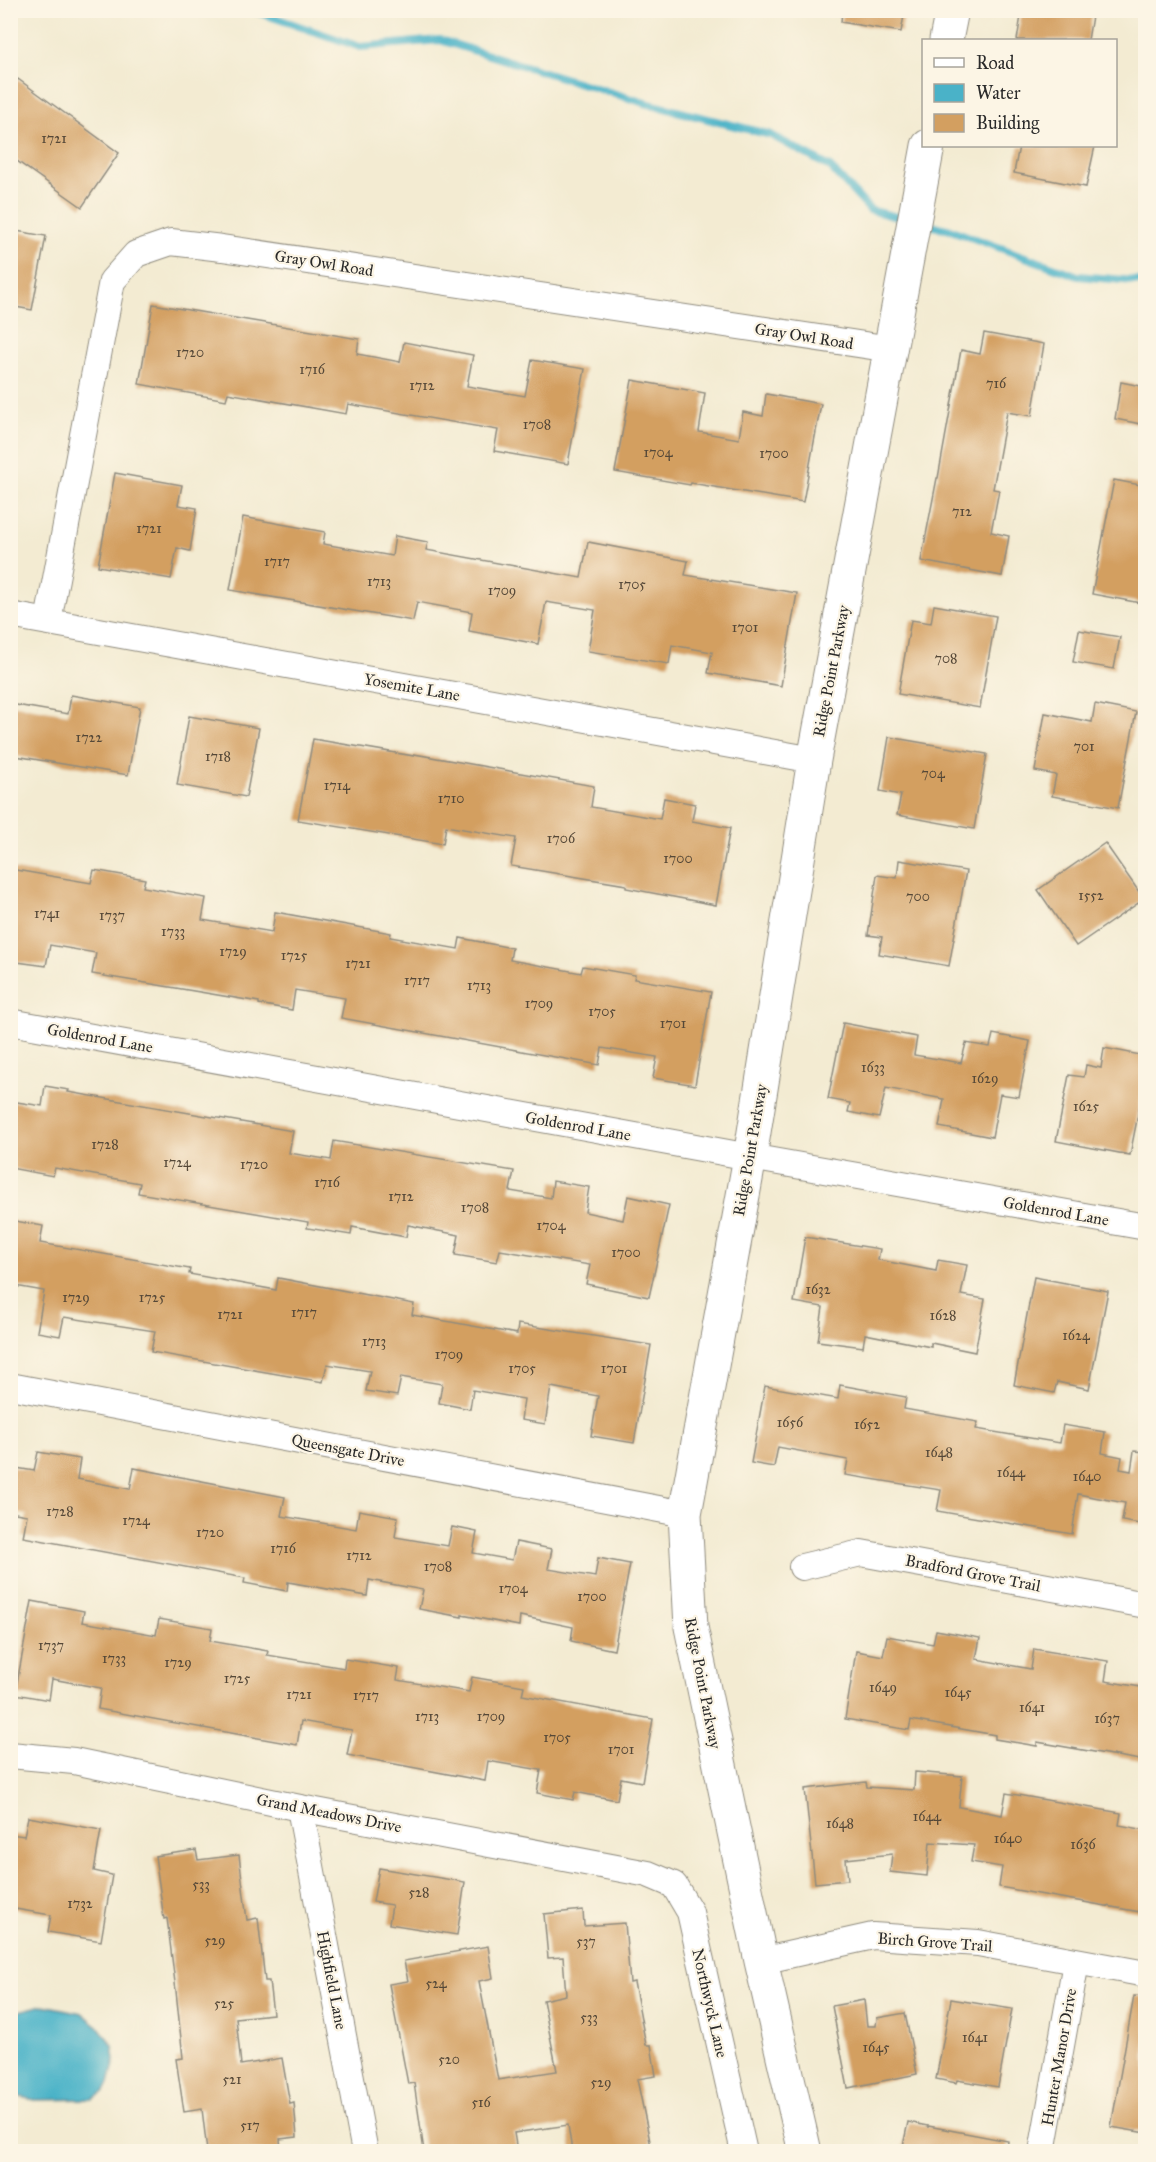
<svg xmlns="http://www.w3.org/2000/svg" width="1156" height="2162" viewBox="0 0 1156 2162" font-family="'IM FELL Great Primer',serif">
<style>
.water{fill:#4ab2c8;stroke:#3a6e7a;stroke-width:1.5}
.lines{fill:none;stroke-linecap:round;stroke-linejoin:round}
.stream{stroke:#4ab2c8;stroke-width:8}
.building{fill:#d39f60}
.street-casing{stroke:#8f8b7e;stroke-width:28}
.secondary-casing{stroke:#8f8b7e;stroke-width:35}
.street{stroke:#fff;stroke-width:26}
.secondary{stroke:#fff;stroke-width:33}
.labels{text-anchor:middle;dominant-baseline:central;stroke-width:4.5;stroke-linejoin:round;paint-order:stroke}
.number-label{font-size:14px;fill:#554838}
.street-label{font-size:16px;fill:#2b2b2b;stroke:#fcf5e5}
</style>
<rect width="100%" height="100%" fill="#fcf5e5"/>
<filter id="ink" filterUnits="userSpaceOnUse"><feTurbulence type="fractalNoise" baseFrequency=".0167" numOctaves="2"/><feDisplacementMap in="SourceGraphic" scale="12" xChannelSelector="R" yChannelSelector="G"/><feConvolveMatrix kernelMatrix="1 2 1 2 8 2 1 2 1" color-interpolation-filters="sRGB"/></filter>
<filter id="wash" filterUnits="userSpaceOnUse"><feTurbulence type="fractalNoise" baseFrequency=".008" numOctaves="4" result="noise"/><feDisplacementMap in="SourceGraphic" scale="24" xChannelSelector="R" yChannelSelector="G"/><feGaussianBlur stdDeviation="1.35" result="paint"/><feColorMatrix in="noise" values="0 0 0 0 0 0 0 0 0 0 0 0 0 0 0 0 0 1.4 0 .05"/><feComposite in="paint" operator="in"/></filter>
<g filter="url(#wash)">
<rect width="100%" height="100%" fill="#f3ebd2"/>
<!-- water -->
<path class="water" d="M 43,2005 L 82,2013 L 98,2026 L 113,2046 L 115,2060 L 109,2083 L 105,2091 L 93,2099 L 35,2100 L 11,2095 L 11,2013 Z"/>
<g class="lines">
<!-- stream -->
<g class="stream">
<path d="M 252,10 L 360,47 L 440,40 L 645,103 L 771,135 L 830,167 L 870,210 L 909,220"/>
<path d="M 921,223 L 951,230 L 1078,276 L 1146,282"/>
</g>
</g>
<g id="blocks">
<!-- building -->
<g class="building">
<path d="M 842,10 L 905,10 L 901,32 L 841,22 Z"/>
<path d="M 1022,10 L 1093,10 L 1088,40 L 1017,40 Z"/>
<path d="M 18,79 L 119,153 L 82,207 L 10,156 L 10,90 Z"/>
<path d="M 1019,146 L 1095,146 L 1086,187 L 1014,173 Z"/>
<path d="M 10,230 L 46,236 L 32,310 L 10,306 Z"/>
<path d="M 153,304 L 359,339 L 357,354 L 400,362 L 404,342 L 473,355 L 467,386 L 525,396 L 532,360 L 585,369 L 568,464 L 494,451 L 498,430 L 348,404 L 346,414 L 228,393 L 226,400 L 139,384 Z"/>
<path d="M 984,333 L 1044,344 L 1032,416 L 1007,412 L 993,489 L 999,490 L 991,532 L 1009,536 L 1002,576 L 921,561 L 937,478 L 938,478 L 961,350 L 980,354 Z"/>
<path d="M 632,380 L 705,393 L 699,432 L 739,439 L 743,412 L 763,416 L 766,394 L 821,404 L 803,502 L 691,483 L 690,485 L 615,472 Z"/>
<path d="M 1121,382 L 1146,387 L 1146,425 L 1115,419 Z"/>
<path d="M 115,473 L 182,485 L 178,505 L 197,508 L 190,551 L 177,548 L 171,579 L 98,566 Z"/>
<path d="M 1114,480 L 1146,486 L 1146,604 L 1092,594 Z"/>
<path d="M 243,517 L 325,532 L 323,544 L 392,556 L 395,536 L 428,542 L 426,550 L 581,578 L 588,542 L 688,561 L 685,575 L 797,593 L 781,686 L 708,673 L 712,652 L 672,645 L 669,664 L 588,651 L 595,610 L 546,602 L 538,644 L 469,631 L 472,612 L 417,602 L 413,621 L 230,590 Z"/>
<path d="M 934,605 L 996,616 L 980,708 L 898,694 L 911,620 L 931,623 Z"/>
<path d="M 1079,630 L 1120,637 L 1114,669 L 1073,662 Z"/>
<path d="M 71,695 L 140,707 L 128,775 L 10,755 L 10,704 L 68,714 Z"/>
<path d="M 1095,704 L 1136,712 L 1118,808 L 1052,796 L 1056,775 L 1035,771 L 1045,713 L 1092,722 Z"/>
<path d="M 189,716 L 259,728 L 246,797 L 177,785 Z"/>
<path d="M 889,737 L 987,754 L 974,829 L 897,815 L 901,795 L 880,791 Z"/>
<path d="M 313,739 L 414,756 L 414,754 L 594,786 L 591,807 L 660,819 L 664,798 L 695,804 L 692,821 L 730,828 L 716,905 L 626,888 L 626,885 L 511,866 L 516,838 L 446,826 L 443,844 L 298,820 Z"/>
<path d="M 1105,843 L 1144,899 L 1076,946 L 1038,890 Z"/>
<path d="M 899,860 L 966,871 L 949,966 L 879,954 L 882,937 L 868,935 L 877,875 L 897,878 Z"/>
<path d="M 10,869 L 91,883 L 94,870 L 145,879 L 143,887 L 206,898 L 202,920 L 272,932 L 275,912 L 391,933 L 390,937 L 458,949 L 460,938 L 512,948 L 510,960 L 581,973 L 583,966 L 635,975 L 634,979 L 711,992 L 695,1085 L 653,1078 L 657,1057 L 602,1048 L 599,1065 L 341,1018 L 345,998 L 295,990 L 292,1010 L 259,1004 L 259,1002 L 92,974 L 96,953 L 50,945 L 46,966 L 10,961 Z"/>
<path d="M 843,1023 L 917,1037 L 914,1055 L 961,1063 L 966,1043 L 990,1047 L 993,1034 L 1030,1041 L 1019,1097 L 1000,1094 L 992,1137 L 939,1127 L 944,1099 L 886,1088 L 879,1118 L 848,1112 L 850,1103 L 828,1099 Z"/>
<path d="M 1104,1048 L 1146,1056 L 1146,1074 L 1130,1155 L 1056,1141 L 1069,1075 L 1084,1077 L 1086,1065 L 1101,1068 Z"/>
<path d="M 45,1086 L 69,1090 L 68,1092 L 293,1131 L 289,1153 L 331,1160 L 334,1141 L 514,1171 L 510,1191 L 551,1198 L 553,1181 L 589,1187 L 585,1212 L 623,1220 L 628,1196 L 669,1205 L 649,1297 L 586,1284 L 590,1265 L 500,1250 L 497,1262 L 455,1255 L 459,1235 L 408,1225 L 406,1237 L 352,1227 L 351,1235 L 307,1228 L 308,1222 L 138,1193 L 140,1183 L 55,1168 L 53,1176 L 10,1168 L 10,1101 L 42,1106 Z"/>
<path d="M 10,1220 L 43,1226 L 40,1243 L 190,1269 L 189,1274 L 276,1290 L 278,1278 L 414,1304 L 412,1315 L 517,1334 L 518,1324 L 651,1345 L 634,1443 L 591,1436 L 598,1396 L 551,1387 L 545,1424 L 521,1420 L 524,1399 L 473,1390 L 470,1409 L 439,1403 L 442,1384 L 401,1377 L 397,1396 L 366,1391 L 370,1371 L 327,1364 L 323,1382 L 151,1352 L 155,1331 L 64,1317 L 60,1336 L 37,1332 L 44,1291 L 10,1285 Z"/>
<path d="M 805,1237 L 880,1249 L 878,1260 L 936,1271 L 938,1260 L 967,1265 L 961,1295 L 985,1299 L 975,1352 L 931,1343 L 931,1347 L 865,1334 L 863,1347 L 818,1341 L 823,1307 L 794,1302 Z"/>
<path d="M 1034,1277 L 1108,1291 L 1089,1389 L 1057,1382 L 1054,1393 L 1014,1385 Z"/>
<path d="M 840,1385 L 906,1397 L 904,1409 L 978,1422 L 976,1429 L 1060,1443 L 1063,1425 L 1105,1432 L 1102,1453 L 1122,1457 L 1120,1469 L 1131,1471 L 1134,1451 L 1146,1452 L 1146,1525 L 1122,1521 L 1125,1503 L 1078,1494 L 1072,1534 L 937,1511 L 941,1490 L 845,1475 L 848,1460 L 778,1447 L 774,1467 L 751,1463 L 765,1386 L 838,1399 Z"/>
<path d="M 38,1452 L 80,1459 L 77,1479 L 130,1489 L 134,1468 L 285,1497 L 281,1516 L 356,1529 L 359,1510 L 398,1517 L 395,1537 L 448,1546 L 452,1527 L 477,1532 L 473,1553 L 512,1560 L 516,1542 L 552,1549 L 548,1569 L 595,1577 L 598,1558 L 630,1564 L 614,1650 L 571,1641 L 573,1627 L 520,1616 L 519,1626 L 462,1615 L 462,1617 L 419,1609 L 423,1590 L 369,1580 L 367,1596 L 288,1582 L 287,1591 L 244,1583 L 245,1578 L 23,1537 L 27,1515 L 10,1512 L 10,1467 L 34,1471 Z"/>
<path d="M 32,1601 L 84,1611 L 82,1622 L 156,1635 L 159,1619 L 212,1628 L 210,1641 L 268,1651 L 267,1655 L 344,1668 L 345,1659 L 399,1668 L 397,1680 L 469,1692 L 472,1677 L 524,1686 L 522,1695 L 653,1719 L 642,1782 L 621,1778 L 617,1800 L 575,1792 L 573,1800 L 537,1793 L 541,1770 L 488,1761 L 485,1781 L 347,1755 L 352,1730 L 301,1721 L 297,1745 L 98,1709 L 101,1688 L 52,1679 L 49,1700 L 15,1694 Z"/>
<path d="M 936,1630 L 980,1638 L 976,1659 L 1031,1669 L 1034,1649 L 1108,1661 L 1105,1681 L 1146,1688 L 1146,1761 L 1037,1742 L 1037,1746 L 995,1739 L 995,1735 L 911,1720 L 909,1730 L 845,1719 L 856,1651 L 883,1656 L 887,1636 L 933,1644 Z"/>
<path d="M 915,1772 L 962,1776 L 959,1807 L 1002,1815 L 1006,1793 L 1121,1813 L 1119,1825 L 1146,1830 L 1146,1913 L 999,1887 L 1002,1867 L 971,1862 L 974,1845 L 930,1842 L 927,1876 L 890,1872 L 892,1854 L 846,1859 L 848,1880 L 815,1883 L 805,1789 L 866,1782 L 867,1787 L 914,1790 Z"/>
<path d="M 28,1817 L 101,1830 L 94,1871 L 112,1875 L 101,1941 L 48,1932 L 51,1915 L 10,1908 L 10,1834 L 24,1836 Z"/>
<path d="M 196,1850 L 198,1860 L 239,1855 L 247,1920 L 258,1918 L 265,1981 L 269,1981 L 273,2014 L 236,2018 L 241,2065 L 282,2058 L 290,2104 L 294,2103 L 297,2137 L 280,2139 L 281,2151 L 207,2151 L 202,2109 L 184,2112 L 176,2059 L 183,2058 L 176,1991 L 167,1918 L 164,1919 L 155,1856 Z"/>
<path d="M 379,1868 L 465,1882 L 457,1935 L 389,1924 L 392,1905 L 373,1902 Z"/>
<path d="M 583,1910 L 584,1926 L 625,1923 L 630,1983 L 634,1982 L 646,2045 L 651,2045 L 656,2076 L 637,2079 L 652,2151 L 572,2151 L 568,2125 L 514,2133 L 517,2151 L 424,2151 L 414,2083 L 408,2084 L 389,1984 L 408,1981 L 404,1961 L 488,1946 L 493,1978 L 479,1981 L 498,2080 L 557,2071 L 543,2000 L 566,1995 L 563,1957 L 548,1958 L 544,1914 Z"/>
<path d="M 1134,1996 L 1146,1997 L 1146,2133 L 1111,2127 Z"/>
<path d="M 951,1999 L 1012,2009 L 998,2087 L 957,2080 L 956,2083 L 936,2079 Z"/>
<path d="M 864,2000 L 867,2026 L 876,2026 L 877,2018 L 905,2013 L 917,2074 L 848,2088 L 832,2006 Z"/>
<path d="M 908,2122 L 928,2126 L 928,2128 L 928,2126 L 1008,2141 L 1007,2151 L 902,2151 Z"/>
</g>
</g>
</g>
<g filter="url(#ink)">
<use href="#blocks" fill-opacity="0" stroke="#8f8b7e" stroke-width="1.5"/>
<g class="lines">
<defs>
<g id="street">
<path d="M 10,615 L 814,760"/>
<path d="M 48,621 L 112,281 L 136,254 L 171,242 L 222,248 L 891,349"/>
<path d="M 10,1022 L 750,1157 L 1146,1227"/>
<path d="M 10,1386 L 685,1514"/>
<path d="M 802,1567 L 861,1553 L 1146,1605"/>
<path d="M 10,1755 L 74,1761 L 300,1808 L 648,1874 L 674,1885 L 690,1912 L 744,2152"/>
<path d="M 300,1808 L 365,2152"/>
<path d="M 761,1961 L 873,1936 L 978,1943 L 1146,1974"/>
<path d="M 1042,2152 L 1076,1962"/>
</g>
<g id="secondary">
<path d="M 946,40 L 952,10"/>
<path d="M 805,2152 L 761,1961 L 691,1627 L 685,1514 L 750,1157 L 814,760 L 928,146"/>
</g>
</defs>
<!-- street casing -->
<use href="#street" class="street-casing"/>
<!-- secondary casing -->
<use href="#secondary" class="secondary-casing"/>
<!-- street -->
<use href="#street" class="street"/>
<!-- secondary -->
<use href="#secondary" class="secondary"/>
</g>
</g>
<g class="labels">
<!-- number labels -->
<g class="number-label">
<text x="54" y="138">1721</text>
<text x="190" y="352">1720</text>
<text x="312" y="369">1716</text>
<text x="996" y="383">716</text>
<text x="422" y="385">1712</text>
<text x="537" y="424">1708</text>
<text x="658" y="452">1704</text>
<text x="774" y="453">1700</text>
<text x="962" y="511">712</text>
<text x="149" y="528">1721</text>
<text x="277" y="561">1717</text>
<text x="379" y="581">1713</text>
<text x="632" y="584">1705</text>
<text x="502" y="590">1709</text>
<text x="745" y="627">1701</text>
<text x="946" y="658">708</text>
<text x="89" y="737">1722</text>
<text x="1084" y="746">701</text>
<text x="218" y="756">1718</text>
<text x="933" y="773">704</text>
<text x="337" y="785">1714</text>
<text x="451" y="798">1710</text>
<text x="561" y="838">1706</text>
<text x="678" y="858">1700</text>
<text x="1091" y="895">1552</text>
<text x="918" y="896">700</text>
<text x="47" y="913">1741</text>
<text x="112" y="915">1737</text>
<text x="173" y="931">1733</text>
<text x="233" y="951">1729</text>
<text x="294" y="955">1725</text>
<text x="358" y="963">1721</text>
<text x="417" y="980">1717</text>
<text x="479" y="985">1713</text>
<text x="539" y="1003">1709</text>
<text x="602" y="1011">1705</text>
<text x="673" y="1023">1701</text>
<text x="873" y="1067">1633</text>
<text x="985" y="1078">1629</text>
<text x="1086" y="1106">1625</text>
<text x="105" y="1144">1728</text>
<text x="177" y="1162">1724</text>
<text x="254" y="1164">1720</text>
<text x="327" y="1182">1716</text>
<text x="401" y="1196">1712</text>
<text x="475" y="1207">1708</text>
<text x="551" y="1225">1704</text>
<text x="626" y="1252">1700</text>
<text x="818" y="1289">1632</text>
<text x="76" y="1297">1729</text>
<text x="152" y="1297">1725</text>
<text x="304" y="1312">1717</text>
<text x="230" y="1314">1721</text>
<text x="943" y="1315">1628</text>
<text x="1076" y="1335">1624</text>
<text x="374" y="1341">1713</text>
<text x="449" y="1354">1709</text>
<text x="522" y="1368">1705</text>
<text x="614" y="1368">1701</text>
<text x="790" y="1422">1656</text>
<text x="867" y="1424">1652</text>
<text x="939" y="1452">1648</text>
<text x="1011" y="1472">1644</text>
<text x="1087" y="1476">1640</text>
<text x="60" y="1511">1728</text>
<text x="136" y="1520">1724</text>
<text x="210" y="1532">1720</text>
<text x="283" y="1548">1716</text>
<text x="359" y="1555">1712</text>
<text x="438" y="1566">1708</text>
<text x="513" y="1588">1704</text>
<text x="592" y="1596">1700</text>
<text x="51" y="1645">1737</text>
<text x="114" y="1658">1733</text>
<text x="178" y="1662">1729</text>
<text x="237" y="1678">1725</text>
<text x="883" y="1687">1649</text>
<text x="958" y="1692">1645</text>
<text x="299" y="1694">1721</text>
<text x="366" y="1695">1717</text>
<text x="1032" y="1707">1641</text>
<text x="427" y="1716">1713</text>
<text x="491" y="1716">1709</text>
<text x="1107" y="1718">1637</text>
<text x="557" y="1737">1705</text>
<text x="621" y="1749">1701</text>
<text x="927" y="1816">1644</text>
<text x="840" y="1823">1648</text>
<text x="1008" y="1838">1640</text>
<text x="1083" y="1844">1636</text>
<text x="201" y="1884">533</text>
<text x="419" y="1892">528</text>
<text x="80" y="1903">1732</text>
<text x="215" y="1940">529</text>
<text x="586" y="1941">537</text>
<text x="436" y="1983">524</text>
<text x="224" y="2003">525</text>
<text x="589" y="2017">533</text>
<text x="975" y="2037">1641</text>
<text x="876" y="2047">1645</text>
<text x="449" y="2059">520</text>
<text x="232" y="2079">521</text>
<text x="601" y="2082">529</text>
<text x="481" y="2102">516</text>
<text x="250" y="2125">517</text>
</g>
<!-- street labels -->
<g class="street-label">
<text transform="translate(324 263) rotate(9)">Gray Owl Road</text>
<text transform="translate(804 336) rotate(9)">Gray Owl Road</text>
<text transform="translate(831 671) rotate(-79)">Ridge Point Parkway</text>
<text transform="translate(412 687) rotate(10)">Yosemite Lane</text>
<text transform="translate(100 1038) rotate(10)">Goldenrod Lane</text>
<text transform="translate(578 1126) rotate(10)">Goldenrod Lane</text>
<text transform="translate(750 1150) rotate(-80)">Ridge Point Parkway</text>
<text transform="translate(1056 1211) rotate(10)">Goldenrod Lane</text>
<text transform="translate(348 1450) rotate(11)">Queensgate Drive</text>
<text transform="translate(973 1573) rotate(11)">Bradford Grove Trail</text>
<text transform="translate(703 1683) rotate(79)">Ridge Point Parkway</text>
<text transform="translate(329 1813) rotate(11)">Grand Meadows Drive</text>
<text transform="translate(935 1942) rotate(4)">Birch Grove Trail</text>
<text transform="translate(332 1980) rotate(79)">Highfield Lane</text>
<text transform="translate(710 2003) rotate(77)">Northwyck Lane</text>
<text transform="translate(1059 2057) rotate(-80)">Hunter Manor Drive</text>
</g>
</g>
<!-- margin -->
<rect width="1156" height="2162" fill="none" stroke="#fcf5e5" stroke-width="36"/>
<!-- legend -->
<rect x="922" y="39" width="195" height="108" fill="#fcf5e5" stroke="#a8a49b" stroke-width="1.5"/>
<rect x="934" y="58" width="30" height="9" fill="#ffffff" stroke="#a8a49b" stroke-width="1.5"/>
<text x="976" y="69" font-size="18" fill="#2b2b2b">Road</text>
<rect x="934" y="84" width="30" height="18" fill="#4ab2c8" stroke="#a8a49b" stroke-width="1.5"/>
<text x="976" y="99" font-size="18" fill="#2b2b2b">Water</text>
<rect x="934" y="114" width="30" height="18" fill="#d39f60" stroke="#a8a49b" stroke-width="1.5"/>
<text x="976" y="129" font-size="18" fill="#2b2b2b">Building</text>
</svg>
